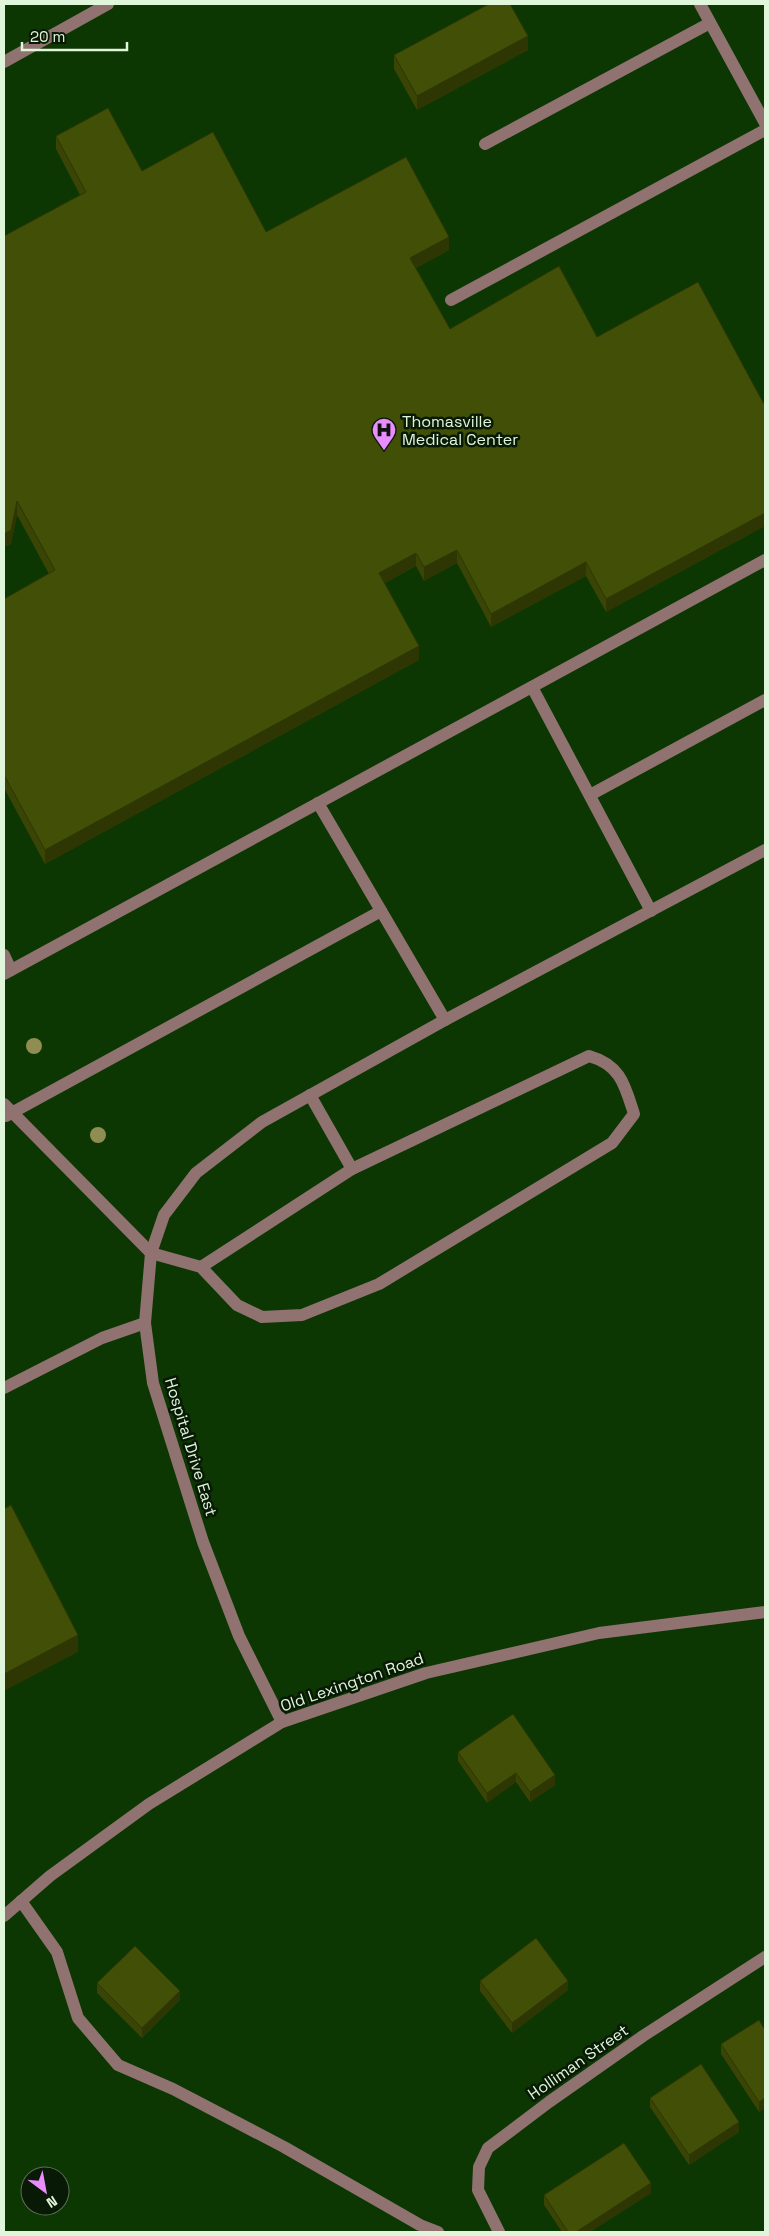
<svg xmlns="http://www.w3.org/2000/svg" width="769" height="2236" viewBox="0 0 769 2236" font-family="'Space Grotesk',sans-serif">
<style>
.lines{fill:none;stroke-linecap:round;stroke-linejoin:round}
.minor{stroke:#907271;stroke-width:12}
.tree{fill:#8f8d52}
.wall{fill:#394405}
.shaded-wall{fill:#2e3704}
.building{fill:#424f06;stroke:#2e3704}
.labels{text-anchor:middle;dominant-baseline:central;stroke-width:5;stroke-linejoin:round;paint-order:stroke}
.poi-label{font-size:16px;fill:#dff6da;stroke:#081905;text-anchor:start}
.street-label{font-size:16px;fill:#dff6da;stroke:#081905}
</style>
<rect width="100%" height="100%" fill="#0c3602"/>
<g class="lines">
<!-- minor -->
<g class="minor">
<path d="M 700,4 L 765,123"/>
<path d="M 4,62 L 108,4"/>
<path d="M 485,144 L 710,23"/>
<path d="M 451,300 L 765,130"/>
<path d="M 532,687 L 651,911"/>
<path d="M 590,795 L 765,700"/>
<path d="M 318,803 L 445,1020"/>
<path d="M 4,955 L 11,970"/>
<path d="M 4,974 L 765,560"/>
<path d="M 310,1095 L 352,1169"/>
<path d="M 4,1104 L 151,1253 L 145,1323 L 153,1383 L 203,1542 L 239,1636 L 282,1722"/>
<path d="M 6,1116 L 381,911"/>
<path d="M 201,1267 L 237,1305 L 262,1317 L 302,1315 L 379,1284 L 612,1143 L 634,1114 C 625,1086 621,1065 589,1056 L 352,1169 L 201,1267 L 151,1253 L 164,1215 L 196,1173 L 262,1122 L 445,1020 L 765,850"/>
<path d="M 4,1388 L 102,1338 L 145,1323"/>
<path d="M 21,1901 L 57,1952 L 78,2018 L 118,2065 L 173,2089 L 284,2147 L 420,2225 L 438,2232"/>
<path d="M 4,1916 L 50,1876 L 149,1804 L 282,1722 L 426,1673 L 599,1633 L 765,1612"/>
<path d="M 499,2232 L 478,2190 L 479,2167 L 488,2148 L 549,2102 L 643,2036 L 765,1957"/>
</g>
</g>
<!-- trees -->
<g class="tree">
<circle cx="34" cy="1046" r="8"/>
<circle cx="98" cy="1135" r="8"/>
</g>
<!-- wall -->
<g class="wall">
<path d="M 528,50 L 417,110 L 394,69 L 394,55 Z"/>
<path d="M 56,136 L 142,171 L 266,232 L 449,250 L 416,268 L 450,329 L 597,337 L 765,406 L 765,526 L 606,612 L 586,576 L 491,627 L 457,563 L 424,581 L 416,566 L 385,583 L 419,660 L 45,864 L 4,788 L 4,599 L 49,574 L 17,515 L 11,544 L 4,547 L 4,236 L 80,195 L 56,149 Z"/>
<path d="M 458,1752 L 555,1785 L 530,1802 L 516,1782 L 487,1803 L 458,1761 Z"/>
<path d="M 480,1981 L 568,1990 L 512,2033 L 480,1991 Z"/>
<path d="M 97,1983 L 180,2000 L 142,2038 L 97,1993 Z"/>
<path d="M 765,2030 L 765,2108 L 759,2112 L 721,2054 L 721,2044 Z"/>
<path d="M 650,2098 L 739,2132 L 689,2165 L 650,2107 Z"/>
<path d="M 651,2193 L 590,2232 L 562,2232 L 544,2205 L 544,2195 Z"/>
</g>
<!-- shaded-wall -->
<g class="shaded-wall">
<path d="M 528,36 L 528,50 L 417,110 L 417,96 Z"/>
<path d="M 449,237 L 449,250 L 410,271 L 410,258 Z"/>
<path d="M 17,501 L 17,515 L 11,544 L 4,547 L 4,534 Z"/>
<path d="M 765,513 L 765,526 L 606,612 L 606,599 Z"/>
<path d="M 457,550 L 457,563 L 424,581 L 424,567 Z"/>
<path d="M 416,553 L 416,566 L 379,586 L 379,573 Z"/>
<path d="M 586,562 L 586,576 L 491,627 L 491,614 Z"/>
<path d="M 419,646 L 419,660 L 45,864 L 45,850 Z"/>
<path d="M 78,1635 L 78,1652 L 4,1691 L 4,1674 Z"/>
<path d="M 516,1773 L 516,1782 L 487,1803 L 487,1793 Z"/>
<path d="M 555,1775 L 555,1785 L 530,1802 L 530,1792 Z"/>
<path d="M 568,1981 L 568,1990 L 512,2033 L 512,2023 Z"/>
<path d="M 180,1991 L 180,2000 L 142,2038 L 142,2028 Z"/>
<path d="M 765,2098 L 765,2108 L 759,2112 L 759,2102 Z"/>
<path d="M 739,2122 L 739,2132 L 689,2165 L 689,2155 Z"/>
<path d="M 651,2183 L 651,2193 L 590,2232 L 576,2232 Z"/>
</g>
<!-- building -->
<g class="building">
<path d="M 489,4 L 510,4 L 528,36 L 417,96 L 394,55 Z"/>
<path d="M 108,108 L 142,171 L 213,132 L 266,232 L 406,157 L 449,237 L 410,258 L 450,329 L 559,266 L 597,337 L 698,282 L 765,406 L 765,513 L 606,599 L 586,562 L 491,614 L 457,550 L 424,567 L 416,553 L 379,573 L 419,646 L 45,850 L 4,775 L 4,599 L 55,570 L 17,501 L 11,530 L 4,534 L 4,236 L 86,192 L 56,136 Z"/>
<path d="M 11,1505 L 78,1635 L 4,1674 L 4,1509 Z"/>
<path d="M 513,1714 L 555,1775 L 530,1792 L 516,1773 L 487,1793 L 458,1752 Z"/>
<path d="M 536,1938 L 568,1981 L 512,2023 L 480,1981 Z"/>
<path d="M 135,1946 L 180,1991 L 142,2028 L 97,1983 Z"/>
<path d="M 759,2020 L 765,2030 L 765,2098 L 759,2102 L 721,2044 Z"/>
<path d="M 701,2064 L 739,2122 L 689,2155 L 650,2098 Z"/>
<path d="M 624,2143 L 651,2183 L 576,2232 L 568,2232 L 544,2195 Z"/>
</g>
<!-- icons -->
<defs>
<symbol id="hospital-pin" viewBox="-11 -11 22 30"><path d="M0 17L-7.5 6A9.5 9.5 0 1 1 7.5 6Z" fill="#e98dfe" stroke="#081905"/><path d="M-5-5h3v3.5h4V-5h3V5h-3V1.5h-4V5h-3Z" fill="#111"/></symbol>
</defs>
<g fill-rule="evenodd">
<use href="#hospital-pin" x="370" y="416" width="28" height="38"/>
</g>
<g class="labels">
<!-- poi labels -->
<g class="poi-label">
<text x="402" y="421">Thomasville<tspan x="402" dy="18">Medical Center</tspan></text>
</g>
<!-- street labels -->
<g class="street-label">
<text transform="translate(191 1447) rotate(73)">Hospital Drive East</text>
<text transform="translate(352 1682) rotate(-19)">Old Lexington Road</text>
<text transform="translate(578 2062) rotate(-35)">Holliman Street</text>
</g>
</g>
<!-- border -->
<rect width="769" height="2236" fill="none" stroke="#dff6da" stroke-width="10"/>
<!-- north arrow -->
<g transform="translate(45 2191) rotate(148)"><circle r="24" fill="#081905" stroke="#5e715a"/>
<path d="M0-4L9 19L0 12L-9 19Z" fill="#e98dfe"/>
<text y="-8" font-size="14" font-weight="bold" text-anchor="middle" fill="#dff6da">N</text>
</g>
<!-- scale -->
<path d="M22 42v8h105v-8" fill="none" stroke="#dff6da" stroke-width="2.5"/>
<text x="30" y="42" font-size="15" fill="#dff6da" stroke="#081905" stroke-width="4" paint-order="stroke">20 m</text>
</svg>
